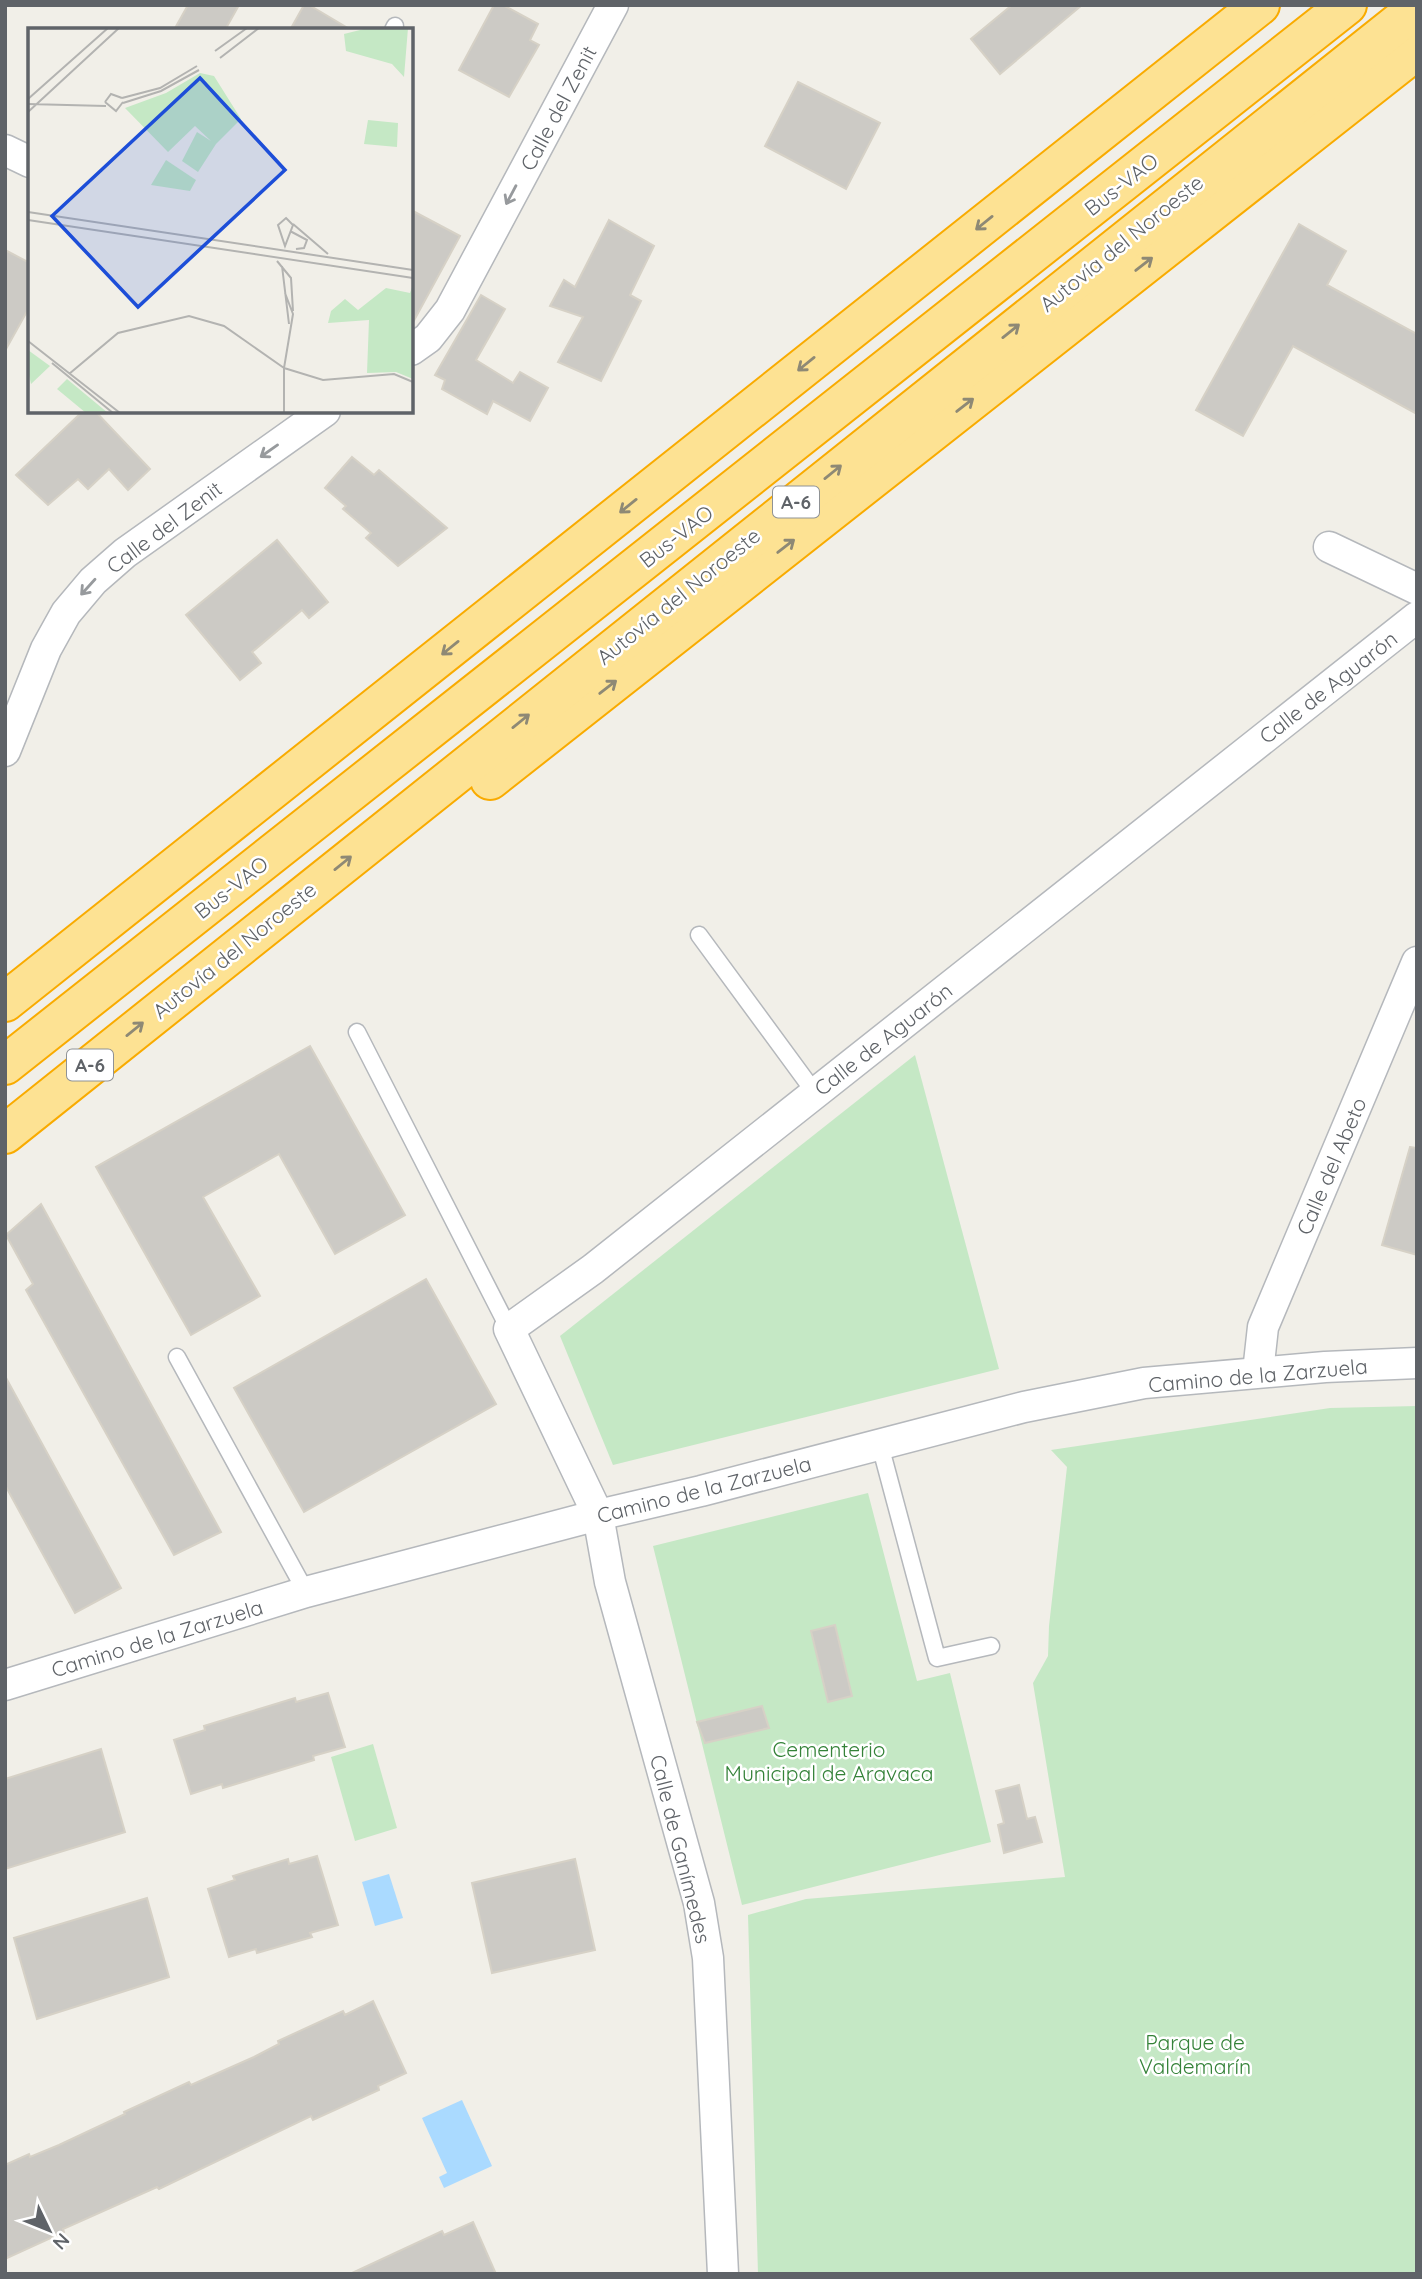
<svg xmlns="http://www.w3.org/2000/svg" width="1422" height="2279" viewBox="0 0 1422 2279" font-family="Quicksand,sans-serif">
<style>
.green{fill:#c5e8c5}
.water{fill:#aadaff}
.building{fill:#cccac5;stroke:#d6d1c6;stroke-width:2}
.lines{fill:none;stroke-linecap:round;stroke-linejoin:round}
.lane-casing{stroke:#b5b8bc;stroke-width:19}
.street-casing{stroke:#b5b8bc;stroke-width:33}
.highway-casing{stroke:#f9ab00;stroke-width:42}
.lane{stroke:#fff;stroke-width:16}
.street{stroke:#fff;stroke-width:30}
.highway{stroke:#fde293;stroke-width:38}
.oneway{stroke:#979a9d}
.oneway2{stroke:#8e8975}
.labels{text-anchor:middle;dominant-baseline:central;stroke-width:5;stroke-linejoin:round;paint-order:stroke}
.shield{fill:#fff;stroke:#8f9295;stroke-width:2}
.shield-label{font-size:19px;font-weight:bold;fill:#5f6368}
.street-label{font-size:21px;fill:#5f6368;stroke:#fff}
.park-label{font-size:21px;fill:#348238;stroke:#fff}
.inset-road{fill:none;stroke:#b3b3b1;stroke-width:2}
.view{fill:#1d4ed8;fill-opacity:0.15;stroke:#1d4ed8;stroke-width:3.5}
.inset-edge{fill:none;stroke:#5f6368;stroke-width:3.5}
</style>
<rect width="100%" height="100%" fill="#f1efe8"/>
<!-- green -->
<g class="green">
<path d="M 915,1055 L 999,1369 L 613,1465 L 560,1336 Z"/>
<path d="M 1417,1406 L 1417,2274 L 758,2274 L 748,1915 L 806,1899 L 1065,1877 L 1033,1683 L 1048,1656 L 1049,1626 L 1067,1467 L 1051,1450 L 1330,1408 Z"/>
<path d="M 868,1493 L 917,1681 L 950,1673 L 991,1842 L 742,1905 L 653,1546 Z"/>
<path d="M 373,1744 L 397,1828 L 355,1841 L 331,1757 Z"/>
</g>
<!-- water -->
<g class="water">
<path d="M 389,1874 L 403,1918 L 375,1926 L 362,1882 Z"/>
<path d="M 462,2100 L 492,2166 L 444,2188 L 439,2177 L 447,2173 L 422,2118 Z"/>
</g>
<!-- building -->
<g class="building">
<path d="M 188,5 L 239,5 L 225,30 L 174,30 Z"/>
<path d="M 304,5 L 309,5 L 351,30 L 290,30 Z"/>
<path d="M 494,5 L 503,5 L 538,24 L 530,40 L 539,45 L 509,97 L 459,70 Z"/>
<path d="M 1012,5 L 1082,5 L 1000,74 L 971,39 Z"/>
<path d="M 798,82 L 880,123 L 846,189 L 765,146 Z"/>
<path d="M 411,210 L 460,236 L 411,326 Z"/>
<path d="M 609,220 L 654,246 L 630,295 L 641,301 L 601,381 L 558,362 L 583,317 L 550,306 L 564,280 L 575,287 Z"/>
<path d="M 1299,224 L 1346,251 L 1327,285 L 1417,334 L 1417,414 L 1293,346 L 1243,436 L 1196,410 Z"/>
<path d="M 5,250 L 30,263 L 30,306 L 5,351 Z"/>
<path d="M 481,295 L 505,309 L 476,360 L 513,383 L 520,372 L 548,388 L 530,421 L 493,401 L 487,414 L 442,389 L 445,380 L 435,375 Z"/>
<path d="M 83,411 L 95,411 L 150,469 L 128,490 L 109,469 L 88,489 L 78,479 L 48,505 L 16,475 Z"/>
<path d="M 352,457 L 374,475 L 379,470 L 447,528 L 398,566 L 366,538 L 371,533 L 343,509 L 346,506 L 325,488 Z"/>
<path d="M 277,540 L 328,602 L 309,618 L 302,610 L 252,652 L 261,663 L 240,680 L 186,615 Z"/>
<path d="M 310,1046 L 405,1215 L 335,1254 L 279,1154 L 203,1197 L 260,1296 L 191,1335 L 96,1167 Z"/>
<path d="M 1410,1147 L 1417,1148 L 1417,1255 L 1382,1245 Z"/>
<path d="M 41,1204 L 221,1532 L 174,1555 L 26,1290 L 33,1284 L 6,1235 Z"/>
<path d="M 426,1279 L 496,1404 L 304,1512 L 234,1388 Z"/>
<path d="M 5,1376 L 121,1588 L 75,1613 L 5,1485 Z"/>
<path d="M 835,1625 L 852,1696 L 828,1702 L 811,1631 Z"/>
<path d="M 328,1693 L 345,1747 L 313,1756 L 314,1760 L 223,1788 L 222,1784 L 191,1794 L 174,1740 L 205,1730 L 204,1726 L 295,1698 L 296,1702 Z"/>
<path d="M 762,1706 L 769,1728 L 705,1743 L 697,1722 Z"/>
<path d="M 101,1749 L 125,1832 L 5,1869 L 5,1779 Z"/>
<path d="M 1019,1785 L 1027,1819 L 1035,1817 L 1042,1842 L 1004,1853 L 998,1825 L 1004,1823 L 996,1791 Z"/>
<path d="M 317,1856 L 338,1925 L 310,1933 L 312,1937 L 257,1953 L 256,1949 L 229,1957 L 208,1889 L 235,1880 L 233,1876 L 288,1859 L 289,1864 Z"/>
<path d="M 575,1859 L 595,1950 L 492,1973 L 472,1883 Z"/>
<path d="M 147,1898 L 169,1977 L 37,2019 L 14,1938 Z"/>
<path d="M 373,2001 L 406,2073 L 378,2086 L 379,2090 L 313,2120 L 311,2116 L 159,2189 L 157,2187 L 63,2229 L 64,2232 L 5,2259 L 5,2165 L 29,2154 L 30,2157 L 59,2145 L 125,2114 L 124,2112 L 189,2082 L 191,2085 L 254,2057 L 279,2044 L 278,2041 L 343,2011 L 345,2015 Z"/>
<path d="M 473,2222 L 496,2274 L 350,2274 L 442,2231 L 444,2235 Z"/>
</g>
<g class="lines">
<defs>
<g id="lane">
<path d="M 393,30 L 395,26"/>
<path d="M 699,935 L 815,1093"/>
<path d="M 357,1032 L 509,1329"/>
<path d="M 177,1357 L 306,1592"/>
<path d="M 880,1445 L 937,1658 L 991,1646"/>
</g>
<g id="street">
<path d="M 5,150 L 30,162"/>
<path d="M 411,350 L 428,338 L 450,310 L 613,5"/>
<path d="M 1329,547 L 1417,589"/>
<path d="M 5,751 L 46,649 L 66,613 L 93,581 L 125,553 L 325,411"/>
<path d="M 1258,1372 L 1263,1327 L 1417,962"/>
<path d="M 5,1685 L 306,1592 L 598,1515 L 701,1491 L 1024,1407 L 1144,1383 L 1325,1367 L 1417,1363"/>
<path d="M 723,2274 L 708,1958 L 699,1903 L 610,1582 L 598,1515 L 509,1329 L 593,1269 L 1417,617"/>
</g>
<g id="highway">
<path d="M 490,780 L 1417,50"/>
<path d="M 5,1002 L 1260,5"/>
<path d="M 5,1065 L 1347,5"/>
<path d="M 5,1134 L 1417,8"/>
</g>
</defs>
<!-- lane casing -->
<use href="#lane" class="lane-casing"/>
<!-- street casing -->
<use href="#street" class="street-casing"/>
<!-- highway casing -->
<use href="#highway" class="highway-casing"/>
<!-- lane -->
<use href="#lane" class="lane"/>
<!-- street -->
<use href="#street" class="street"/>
<!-- highway -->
<use href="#highway" class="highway"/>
</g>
<!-- one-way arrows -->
<defs><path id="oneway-shaft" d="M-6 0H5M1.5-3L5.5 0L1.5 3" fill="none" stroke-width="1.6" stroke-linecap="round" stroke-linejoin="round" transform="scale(1.75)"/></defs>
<g class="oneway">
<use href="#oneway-shaft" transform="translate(511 195) rotate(118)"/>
<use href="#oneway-shaft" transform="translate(269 451) rotate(145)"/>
<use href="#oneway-shaft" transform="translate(88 587) rotate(132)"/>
</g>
<g class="oneway2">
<use href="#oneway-shaft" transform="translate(984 223) rotate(141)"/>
<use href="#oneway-shaft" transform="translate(1144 264) rotate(-38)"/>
<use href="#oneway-shaft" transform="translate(1011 331) rotate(-39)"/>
<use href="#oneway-shaft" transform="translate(806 364) rotate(141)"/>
<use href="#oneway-shaft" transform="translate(965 405) rotate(-38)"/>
<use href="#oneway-shaft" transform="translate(833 472) rotate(-39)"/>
<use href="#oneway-shaft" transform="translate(628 506) rotate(141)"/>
<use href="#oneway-shaft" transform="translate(786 546) rotate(-38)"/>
<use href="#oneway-shaft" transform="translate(450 648) rotate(141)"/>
<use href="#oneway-shaft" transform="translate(608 687) rotate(-38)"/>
<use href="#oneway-shaft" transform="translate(521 721) rotate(-39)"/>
<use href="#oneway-shaft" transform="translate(343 863) rotate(-39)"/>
<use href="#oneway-shaft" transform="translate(135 1029) rotate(-39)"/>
</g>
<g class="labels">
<!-- shield labels -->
<g class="shield">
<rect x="773" y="486.5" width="46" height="31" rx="5"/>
<rect x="67" y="1049.5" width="46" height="31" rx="5"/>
</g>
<g class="shield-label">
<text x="796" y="502">A-6</text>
<text x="90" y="1065">A-6</text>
</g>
<!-- street labels -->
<g class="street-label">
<text transform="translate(558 108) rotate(-62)">Calle del Zenit</text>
<text transform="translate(1121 184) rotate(-38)">Bus-VAO</text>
<text transform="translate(1121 243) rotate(-39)">Autovía del Noroeste</text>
<text transform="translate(164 527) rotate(-37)">Calle del Zenit</text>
<text transform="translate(676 536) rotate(-38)">Bus-VAO</text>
<text transform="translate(678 596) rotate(-39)">Autovía del Noroeste</text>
<text transform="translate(1328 687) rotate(-38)">Calle de Aguarón</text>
<text transform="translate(231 887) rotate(-38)">Bus-VAO</text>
<text transform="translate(234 950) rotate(-39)">Autovía del Noroeste</text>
<text transform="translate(883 1039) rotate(-38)">Calle de Aguarón</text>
<text transform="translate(1331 1166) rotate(-67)">Calle del Abeto</text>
<text transform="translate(1258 1375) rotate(-5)">Camino de la Zarzuela</text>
<text transform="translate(704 1489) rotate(-14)">Camino de la Zarzuela</text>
<text transform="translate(157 1638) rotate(-17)">Camino de la Zarzuela</text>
<text transform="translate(681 1849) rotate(76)">Calle de Ganímedes</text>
</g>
<!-- park labels -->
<g class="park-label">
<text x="829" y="1749">Cementerio<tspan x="829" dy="24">Municipal de Aravaca</tspan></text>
<text x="1195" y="2042">Parque de<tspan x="1195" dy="24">Valdemarín</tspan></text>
</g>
</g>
<!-- overview -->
<g transform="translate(28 28)">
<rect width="385" height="385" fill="#f1efe8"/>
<path d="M 340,0 L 380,0 L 376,49 L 364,36 L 318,23 L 316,6 ZM 172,45 L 186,48 L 213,91 L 188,116 L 170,144 L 154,133 L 169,104 L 183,113 L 167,98 L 140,124 L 97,80 L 138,65 ZM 340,92 L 370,95 L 369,119 L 336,116 ZM 138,132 L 168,152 L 162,163 L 123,157 ZM 385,256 L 385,351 L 368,344 L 339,345 L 341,292 L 300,295 L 303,283 L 317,271 L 330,282 L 358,260 L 382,265 ZM 0,322 L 22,338 L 3,356 L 0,342 ZM 39,351 L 80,385 L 58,385 L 29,361 Z" fill="#c5e8c5"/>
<path class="inset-road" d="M 187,23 L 219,0M 192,30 L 231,0M 94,70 L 132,60 L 169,38M 0,71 L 80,0M 77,74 L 88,83 L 95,74M 77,74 L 83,66 L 94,70M 95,75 L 133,63 L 171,42M 0,76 L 78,78M 0,84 L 91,0M 0,184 L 385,242M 258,190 L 265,197 L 257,218 L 250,197 ZM 0,192 L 385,250M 265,196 L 300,226M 262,203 L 279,212 L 276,220 L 268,221M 249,233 L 263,250 L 265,283M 254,238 L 261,296M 0,313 L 92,385M 24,335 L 85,385M 256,340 L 295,352 L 366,346 L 385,354M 41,346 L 90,305 L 161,288 L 196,298 L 256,340M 256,385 L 256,340 L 265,286 L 257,265"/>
<path class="view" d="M 172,50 L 257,142 L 110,279 L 24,188 Z"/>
<rect width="385" height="385" class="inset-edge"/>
</g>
<!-- border -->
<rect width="1422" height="2279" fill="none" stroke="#5f6368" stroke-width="14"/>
<!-- north arrow -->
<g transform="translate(49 2230) rotate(133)" stroke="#ffffff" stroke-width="5" paint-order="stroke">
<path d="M0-5L12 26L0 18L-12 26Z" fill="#5f6368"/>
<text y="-10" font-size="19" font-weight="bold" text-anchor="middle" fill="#5f6368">N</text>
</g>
</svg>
